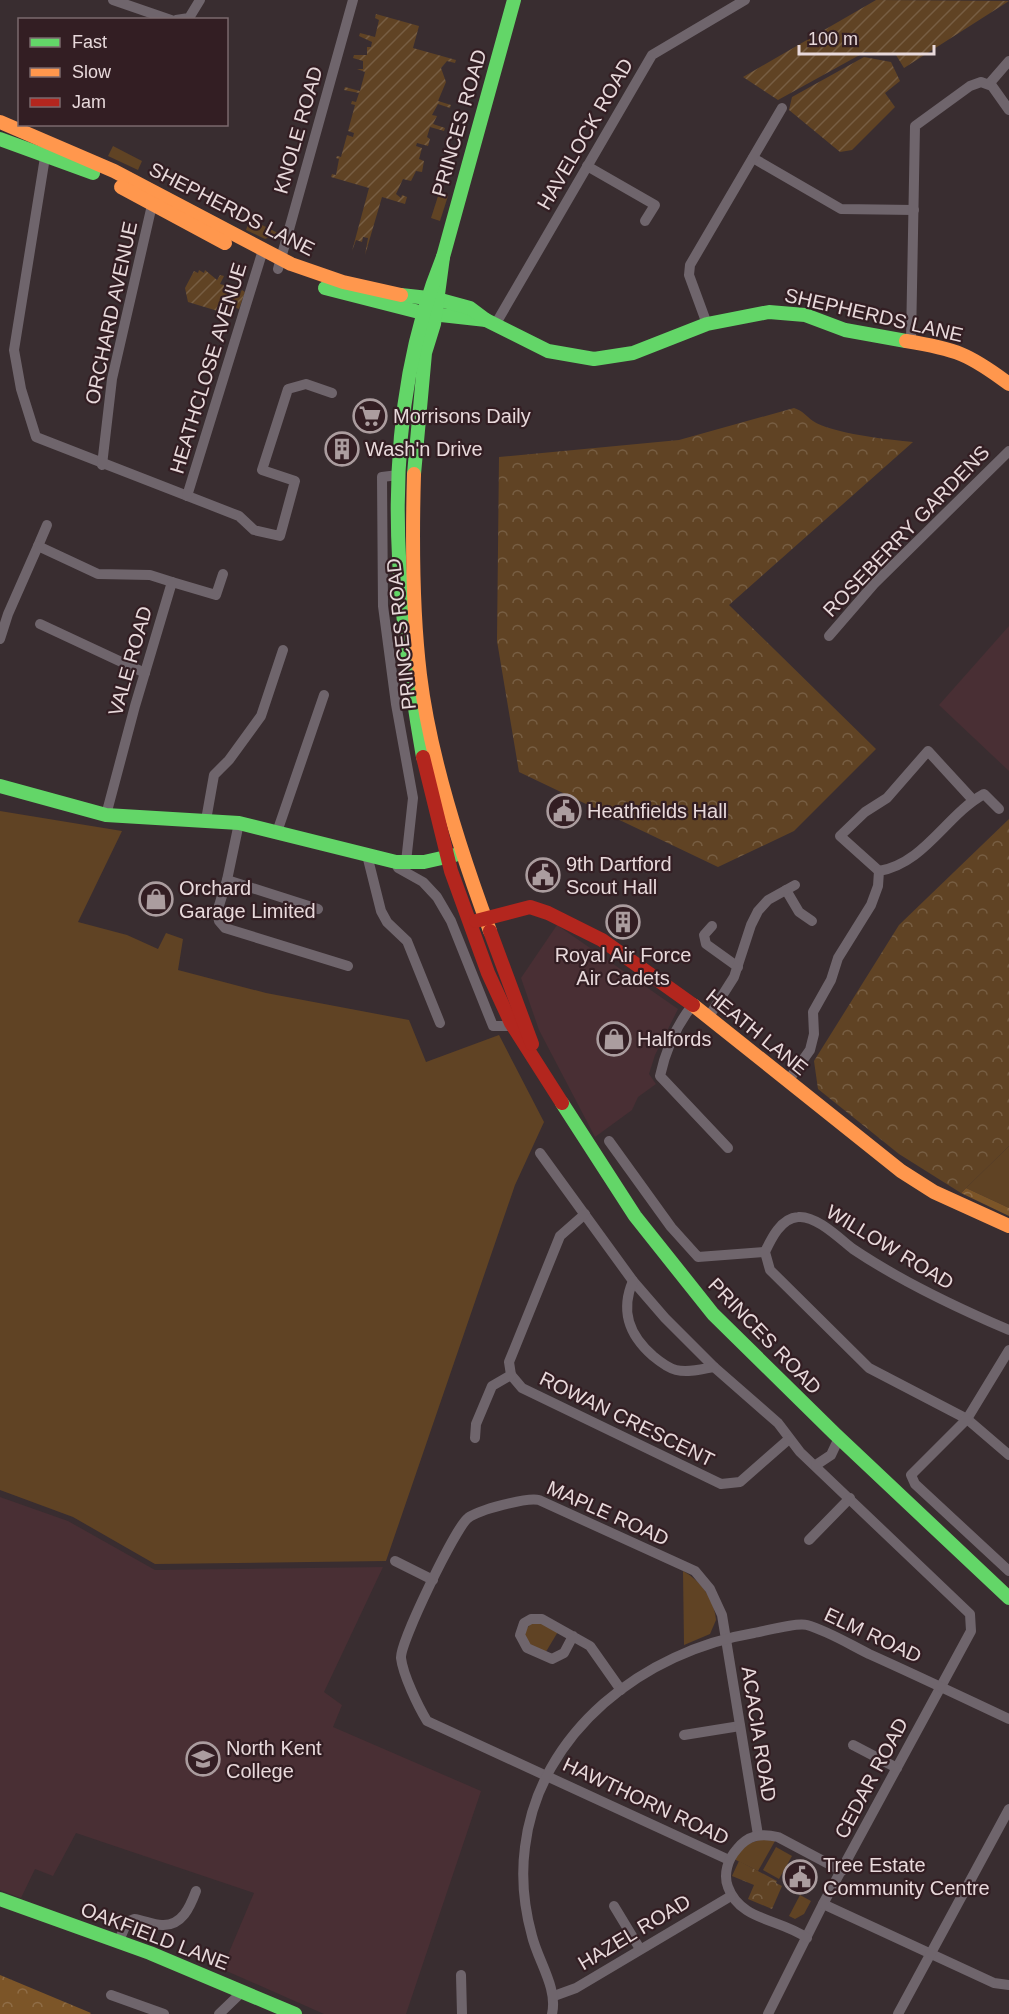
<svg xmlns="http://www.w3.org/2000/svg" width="1009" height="2014" viewBox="0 0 1009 2014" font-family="Arial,sans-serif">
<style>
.built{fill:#492f34}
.grass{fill:#604324}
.forest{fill:url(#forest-crowns)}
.park{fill:url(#park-crowns)}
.garden{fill:url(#garden-furrows)}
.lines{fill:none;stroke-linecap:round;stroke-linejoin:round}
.street{stroke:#6f656c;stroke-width:10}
.fast{stroke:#63d668;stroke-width:14}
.slow{stroke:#ff974d;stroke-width:14}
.jam{stroke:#b3261e;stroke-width:14}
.labels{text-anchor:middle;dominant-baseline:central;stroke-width:4.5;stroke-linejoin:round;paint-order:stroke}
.street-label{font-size:20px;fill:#e8d9db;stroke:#331e23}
.poi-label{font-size:20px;fill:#e8d9db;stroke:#331e23;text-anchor:start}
</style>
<defs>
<pattern id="forest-crowns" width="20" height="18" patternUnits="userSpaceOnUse" patternTransform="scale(1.5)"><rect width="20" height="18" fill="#7c5528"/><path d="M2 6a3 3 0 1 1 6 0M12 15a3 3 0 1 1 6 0" fill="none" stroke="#8f6d47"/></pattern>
<pattern id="park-crowns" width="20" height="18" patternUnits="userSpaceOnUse" patternTransform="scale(1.5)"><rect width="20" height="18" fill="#604324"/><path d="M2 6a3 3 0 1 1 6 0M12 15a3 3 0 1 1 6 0" fill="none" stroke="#775e43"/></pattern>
<pattern id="garden-furrows" width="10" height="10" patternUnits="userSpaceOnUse" patternTransform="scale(1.5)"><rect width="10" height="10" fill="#604324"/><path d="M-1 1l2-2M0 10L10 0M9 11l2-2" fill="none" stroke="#775e43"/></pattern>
</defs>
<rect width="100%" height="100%" fill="#392d30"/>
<!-- built -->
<g class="built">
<path d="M 1009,626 L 1009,771 L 939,705 Z"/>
<path d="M 557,925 L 678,1009 L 655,1055 L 649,1074 L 656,1084 L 638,1097 L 632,1110 L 595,1137 L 539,1030 L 521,978 Z"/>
<path d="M 0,1497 L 68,1521 L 155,1570 L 383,1567 L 324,1692 L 342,1705 L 333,1727 L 481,1791 L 406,2014 L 324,2014 L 222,1969 L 254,1893 L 76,1833 L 53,1876 L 35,1869 L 21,1898 L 0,1890 Z"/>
</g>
<!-- grass -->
<g class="grass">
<path d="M 113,146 L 142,161 L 138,170 L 108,156 Z"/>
<path d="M 439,193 L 448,196 L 440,221 L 431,218 Z"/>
<path d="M 250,219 L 278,233 L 278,234 L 265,239 L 246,230 Z"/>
<path d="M 0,811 L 122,831 L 78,922 L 127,935 L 158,949 L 166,933 L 183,939 L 178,970 L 266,993 L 409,1020 L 426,1062 L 499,1035 L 544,1122 L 515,1185 L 386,1561 L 155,1564 L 73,1517 L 0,1490 Z"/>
<path d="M 1009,1146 L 1009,1208 L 966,1188 Z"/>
<path d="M 683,1571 C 701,1581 714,1599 716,1620 L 710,1634 L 684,1645 Z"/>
<path d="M 534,1620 L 559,1630 L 544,1655 L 528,1646 L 521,1635 Z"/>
<path d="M 763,1839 L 775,1841 L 758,1871 L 734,1859 L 747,1844 Z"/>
<path d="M 776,1847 L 792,1856 L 779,1879 L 763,1870 Z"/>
<path d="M 800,1895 L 811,1901 L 804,1914 L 795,1919 L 789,1916 Z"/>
</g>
<!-- forest -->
<g class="forest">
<path d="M 966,1188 L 1009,1208 L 1009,1216 L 961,1193 Z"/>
<path d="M 0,1975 L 91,2013 L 90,2014 L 0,2014 Z"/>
</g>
<!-- park -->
<g class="park">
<path d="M 794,408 C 803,411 806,416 813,421 C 830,433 890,440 913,442 L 729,605 L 876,749 L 794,831 L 718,867 L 519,772 L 497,641 L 499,457 L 679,440 Z"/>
<path d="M 1009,819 L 1009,1146 L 961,1193 L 899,1154 L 818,1089 L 814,1061 L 899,925 Z"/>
<path d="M 739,1861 L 777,1881 L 776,1883 L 782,1886 L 772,1909 L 748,1899 L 754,1885 L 732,1876 Z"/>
</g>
<!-- garden -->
<g class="garden">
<path d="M 876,0 L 1009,1 L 904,68 L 896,55 L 865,52 L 778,100 L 743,77 Z"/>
<path d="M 376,14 L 419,26 L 413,48 L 456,60 L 455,63 L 447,61 L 441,68 L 446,82 L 438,101 L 451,105 L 450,108 L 438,104 L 432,115 L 437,116 L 433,124 L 445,128 L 444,131 L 430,127 L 427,137 L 430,139 L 428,146 L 417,143 L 416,146 L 422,148 L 419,159 L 424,161 L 422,172 L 416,171 L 411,181 L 403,179 L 396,194 L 401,198 L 402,195 L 407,197 L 405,204 L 382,197 L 365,255 L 368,238 L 363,237 L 362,242 L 356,240 L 352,251 L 369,188 L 331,177 L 332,174 L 336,175 L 339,159 L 336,158 L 337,156 L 341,157 L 347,135 L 353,137 L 354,133 L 348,131 L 355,105 L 351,104 L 352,101 L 356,102 L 359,93 L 344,90 L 345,87 L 360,91 L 365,72 L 357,69 L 363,69 L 363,61 L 353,58 L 354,55 L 367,55 L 367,47 L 371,47 L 372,42 L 359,36 L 360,33 L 375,37 L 379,20 L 375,18 Z"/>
<path d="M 864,57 L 891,62 L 900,81 L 885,93 L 895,107 L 852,150 L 840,152 L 789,110 L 792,97 Z"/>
<path d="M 199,270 L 204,273 L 205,270 L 217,280 L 220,275 L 224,276 L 220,284 L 231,287 L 230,290 L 239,295 L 242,290 L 245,292 L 239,309 L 234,307 L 231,315 L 188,302 L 185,288 L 194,271 L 198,273 Z"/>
</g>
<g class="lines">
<!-- street -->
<g class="street">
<path d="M 113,0 L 171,20"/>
<path d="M 176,20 L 189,18 L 200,0"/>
<path d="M 989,84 L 1009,61"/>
<path d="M 46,151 L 14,350 L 21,389 L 36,437 L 239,516 L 254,530 L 280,536 L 295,481 L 262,470 L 288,389 L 306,384 L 332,393"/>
<path d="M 753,158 L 841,209 L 914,210"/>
<path d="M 587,166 L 655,205 L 645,221"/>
<path d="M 278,269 L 353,0"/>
<path d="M 707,324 L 689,275 L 690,265 L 782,108"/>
<path d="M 495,325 L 652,55 L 745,0"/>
<path d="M 911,341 L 915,126 L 970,86 L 981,82 L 992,86 L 1009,110"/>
<path d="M 102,465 L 112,379 L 152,205"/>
<path d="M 398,475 L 382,477 L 383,606 L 396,704 L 413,798 L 406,862"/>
<path d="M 187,496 L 263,250"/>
<path d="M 38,546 L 47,525"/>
<path d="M 40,624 L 145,673"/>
<path d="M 829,636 L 874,584 L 1009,451"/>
<path d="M 0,639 L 8,614 L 38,546 L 98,574 L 150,575 L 172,582"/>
<path d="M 106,815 L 135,706 L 172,582 L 216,595 L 223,574"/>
<path d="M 206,820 L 214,775 L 229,760 L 261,716 L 283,650"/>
<path d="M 239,823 L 227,880 L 217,912 L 219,921 L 225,928 L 348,966"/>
<path d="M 277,832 L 324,695"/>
<path d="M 367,855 L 381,911 L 387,922 L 407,941 L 440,1023"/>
<path d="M 396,862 L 398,868 L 423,882 L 437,897 L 451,921 L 493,1026 L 513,1026"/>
<path d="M 879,871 L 840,836 L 865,812 L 887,798 L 928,751 L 973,800"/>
<path d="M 227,880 L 318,909"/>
<path d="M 786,890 L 799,912 L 812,921"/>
<path d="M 712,926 L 704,935 L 706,944 L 738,967"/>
<path d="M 692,1006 C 675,1027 666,1049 660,1076 L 728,1148"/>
<path d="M 708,1018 L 734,977 L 751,925 L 758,911 L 768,900 L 795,885"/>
<path d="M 788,1081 L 810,1050 L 814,1034 L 813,1012 L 831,980 L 838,958 L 871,905 L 878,886 L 879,871 C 925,863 946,815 984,794 L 999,809"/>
<path d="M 609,1141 L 671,1227 L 698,1257 L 765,1252"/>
<path d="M 540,1153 L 633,1281 L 665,1318 L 714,1367 L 778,1423 L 800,1452 L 970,1614 L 971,1631 L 823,1904 L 768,2014"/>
<path d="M 633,1281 C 620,1311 629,1335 653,1356 C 659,1361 668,1368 676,1370 C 689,1373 702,1369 714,1367"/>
<path d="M 1009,1330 C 955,1307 902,1282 853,1249 C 840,1239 816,1215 798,1217 C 781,1218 771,1239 765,1252 L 770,1270 L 869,1368 L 967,1419 L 1009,1455"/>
<path d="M 1009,1350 L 967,1419 L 911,1475 L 915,1484 L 1009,1571"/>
<path d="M 511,1375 L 522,1388 L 721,1484 L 740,1482 L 789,1439"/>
<path d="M 475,1438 L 476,1424 L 492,1386 L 511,1375 L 509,1362 L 560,1236 L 585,1214"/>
<path d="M 816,1465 L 831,1455 L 839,1438"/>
<path d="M 809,1540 L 850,1498"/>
<path d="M 395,1561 L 433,1580"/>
<path d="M 573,1636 L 564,1653 L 552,1659 L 527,1648 L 520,1635 L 524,1623 L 531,1619 L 542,1619 L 590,1646 L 621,1690"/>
<path d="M 684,1735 L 740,1726"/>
<path d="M 853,1745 L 897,1768"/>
<path d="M 729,1860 L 427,1721 C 418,1706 403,1675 401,1658 C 400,1642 456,1527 468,1518 C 478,1510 527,1497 539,1500 L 695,1571 L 710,1589 L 722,1615 L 758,1835"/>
<path d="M 823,1904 L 994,1983 L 1009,1985"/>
<path d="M 614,1906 L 640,1949"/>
<path d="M 807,1938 C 781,1919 740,1921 728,1887 C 723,1874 728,1859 737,1849 C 748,1835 761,1833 778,1837 L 842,1871"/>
<path d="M 118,1943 L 127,1922 L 134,1919 C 143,1920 153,1925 162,1925 C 182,1926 190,1907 196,1891"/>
<path d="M 461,1975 L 462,2014"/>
<path d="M 111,1995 L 164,2014"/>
<path d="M 554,1996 L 576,1988 L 731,1896"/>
<path d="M 219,2014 L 243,1991"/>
<path d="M 552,2014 C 558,1988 538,1961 532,1936 C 524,1907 521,1877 525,1847 C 539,1731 645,1651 754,1633 C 766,1631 797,1622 807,1625 C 828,1631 849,1644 869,1654 C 916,1675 962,1697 1009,1719"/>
<path d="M 898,2014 L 1009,1809"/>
</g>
<!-- fast -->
<g class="fast">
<path d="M 0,139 L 93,173"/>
<path d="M 325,288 L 423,313 L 486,320"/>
<path d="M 401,295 L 437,299 L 470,308 L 486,320 L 548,351 L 594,359 L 633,353 L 707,324 L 769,312 L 805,315 L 845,330 L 906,341"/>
<path d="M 414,474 L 425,353 L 434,324 L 443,257 L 514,0"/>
<path d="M 423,757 C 394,592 378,416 443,257"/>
<path d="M 0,786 L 106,815 L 239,823 L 396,862 L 424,862 L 455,855"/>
<path d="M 562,1103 L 635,1216 L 713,1314 L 835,1434 L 1009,1598"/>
<path d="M 0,1899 L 150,1953 L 295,2014"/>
</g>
<!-- slow -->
<g class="slow">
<path d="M 0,122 L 114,171 L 291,264 L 343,282 L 401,295"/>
<path d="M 121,187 L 225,243"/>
<path d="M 906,341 C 956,349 969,354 1009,384"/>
<path d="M 414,474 C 412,542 412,608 420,675 C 430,758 461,853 490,931"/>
<path d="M 693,1005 L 901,1171 L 934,1192 L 1009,1226"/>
</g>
<!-- jam -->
<g class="jam">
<path d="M 423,757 L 451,871 L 488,973 L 511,1023 L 562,1103"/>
<path d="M 476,921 L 530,907 L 548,913 L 602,940 L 693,1005"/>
<path d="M 490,931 L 532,1044"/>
</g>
</g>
<!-- icons -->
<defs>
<symbol id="supermarket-ring" viewBox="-11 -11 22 22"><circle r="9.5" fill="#331e23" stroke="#ab9d9f" stroke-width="1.5"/><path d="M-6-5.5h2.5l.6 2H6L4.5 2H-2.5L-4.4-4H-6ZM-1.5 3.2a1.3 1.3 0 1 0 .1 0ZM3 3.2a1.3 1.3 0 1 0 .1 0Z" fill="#ab9d9f"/></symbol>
<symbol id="building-ring" viewBox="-11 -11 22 22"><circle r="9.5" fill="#331e23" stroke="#ab9d9f" stroke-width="1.5"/><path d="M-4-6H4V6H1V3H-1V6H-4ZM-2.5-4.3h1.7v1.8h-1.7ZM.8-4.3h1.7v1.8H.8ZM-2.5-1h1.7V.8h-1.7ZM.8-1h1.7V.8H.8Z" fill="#ab9d9f"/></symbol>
<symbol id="civic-ring" viewBox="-11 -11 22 22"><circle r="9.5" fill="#331e23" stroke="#ab9d9f" stroke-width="1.5"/><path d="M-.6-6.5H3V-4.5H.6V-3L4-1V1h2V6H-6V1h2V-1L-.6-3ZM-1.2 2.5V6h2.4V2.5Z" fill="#ab9d9f"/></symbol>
<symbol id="shop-ring" viewBox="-11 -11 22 22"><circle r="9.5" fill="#331e23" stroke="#ab9d9f" stroke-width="1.5"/><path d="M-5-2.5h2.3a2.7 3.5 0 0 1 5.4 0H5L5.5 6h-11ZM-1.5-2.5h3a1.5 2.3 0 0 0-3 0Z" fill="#ab9d9f"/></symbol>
<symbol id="university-ring" viewBox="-11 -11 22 22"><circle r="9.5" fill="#331e23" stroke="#ab9d9f" stroke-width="1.5"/><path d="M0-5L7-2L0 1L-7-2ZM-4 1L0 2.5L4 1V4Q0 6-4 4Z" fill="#ab9d9f"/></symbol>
</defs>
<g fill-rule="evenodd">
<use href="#supermarket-ring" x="351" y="397" width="38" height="38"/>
<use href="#building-ring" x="323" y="430" width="38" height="38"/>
<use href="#civic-ring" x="545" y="792" width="38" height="38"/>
<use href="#civic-ring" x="524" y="856" width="38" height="38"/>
<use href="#shop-ring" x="137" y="880" width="38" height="38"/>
<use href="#building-ring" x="604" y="903" width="38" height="38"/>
<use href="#shop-ring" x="595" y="1020" width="38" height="38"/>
<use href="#university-ring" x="184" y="1740" width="38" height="38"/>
<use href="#civic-ring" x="781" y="1858" width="38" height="38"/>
</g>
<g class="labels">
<!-- street labels -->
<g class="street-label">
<text transform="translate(459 123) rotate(-74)">PRINCES ROAD</text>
<text transform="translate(298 130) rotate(-74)">KNOLE ROAD</text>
<text transform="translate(585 134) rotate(-60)">HAVELOCK ROAD</text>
<text transform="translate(232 209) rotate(27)">SHEPHERDS LANE</text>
<text transform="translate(111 313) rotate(-78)">ORCHARD AVENUE</text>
<text transform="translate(874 315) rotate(13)">SHEPHERDS LANE</text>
<text transform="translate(208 368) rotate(-73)">HEATHCLOSE AVENUE</text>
<text transform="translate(906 531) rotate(-46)">ROSEBERRY GARDENS</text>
<text transform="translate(401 634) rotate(-96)">PRINCES ROAD</text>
<text transform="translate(130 661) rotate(-74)">VALE ROAD</text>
<text transform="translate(757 1032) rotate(39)">HEATH LANE</text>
<text transform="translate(890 1247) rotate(31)">WILLOW ROAD</text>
<text transform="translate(765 1336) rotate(46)">PRINCES ROAD</text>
<text transform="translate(627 1419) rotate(26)">ROWAN CRESCENT</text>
<text transform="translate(608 1513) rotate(24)">MAPLE ROAD</text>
<text transform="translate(873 1635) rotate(25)">ELM ROAD</text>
<text transform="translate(759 1734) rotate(81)">ACACIA ROAD</text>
<text transform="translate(871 1778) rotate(-62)">CEDAR ROAD</text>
<text transform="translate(646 1801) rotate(25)">HAWTHORN ROAD</text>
<text transform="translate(634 1932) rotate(-31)">HAZEL ROAD</text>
<text transform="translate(155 1936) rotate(21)">OAKFIELD LANE</text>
</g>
<!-- poi labels -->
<g class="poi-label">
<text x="393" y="416">Morrisons Daily</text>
<text x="365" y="449">Wash'n Drive</text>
<text x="587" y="811">Heathfields Hall</text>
<text x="566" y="864">9th Dartford<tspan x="566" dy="23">Scout Hall</tspan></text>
<text x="179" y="888">Orchard<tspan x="179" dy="23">Garage Limited</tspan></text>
<text x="623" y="955" text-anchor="middle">Royal Air Force<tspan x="623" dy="23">Air Cadets</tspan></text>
<text x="637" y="1039">Halfords</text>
<text x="226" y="1748">North Kent<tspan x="226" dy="23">College</tspan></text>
<text x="823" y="1865">Tree Estate<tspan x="823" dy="23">Community Centre</tspan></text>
</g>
</g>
<!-- legend -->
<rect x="18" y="18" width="210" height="108" fill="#331e23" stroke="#7b696d" stroke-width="1.5"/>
<rect x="30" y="38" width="30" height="9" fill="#63d668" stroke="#7b696d" stroke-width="1.5"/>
<text x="72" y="48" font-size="18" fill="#e8d9db">Fast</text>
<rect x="30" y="68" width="30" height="9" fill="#ff974d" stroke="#7b696d" stroke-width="1.5"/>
<text x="72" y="78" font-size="18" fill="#e8d9db">Slow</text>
<rect x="30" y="98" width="30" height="9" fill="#b3261e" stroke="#7b696d" stroke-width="1.5"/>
<text x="72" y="108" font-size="18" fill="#e8d9db">Jam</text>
<!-- scale -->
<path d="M799 45v9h135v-9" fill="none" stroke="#e8d9db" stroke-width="3"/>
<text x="808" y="45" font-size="18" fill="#e8d9db" stroke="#331e23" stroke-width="4.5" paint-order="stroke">100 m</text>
</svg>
